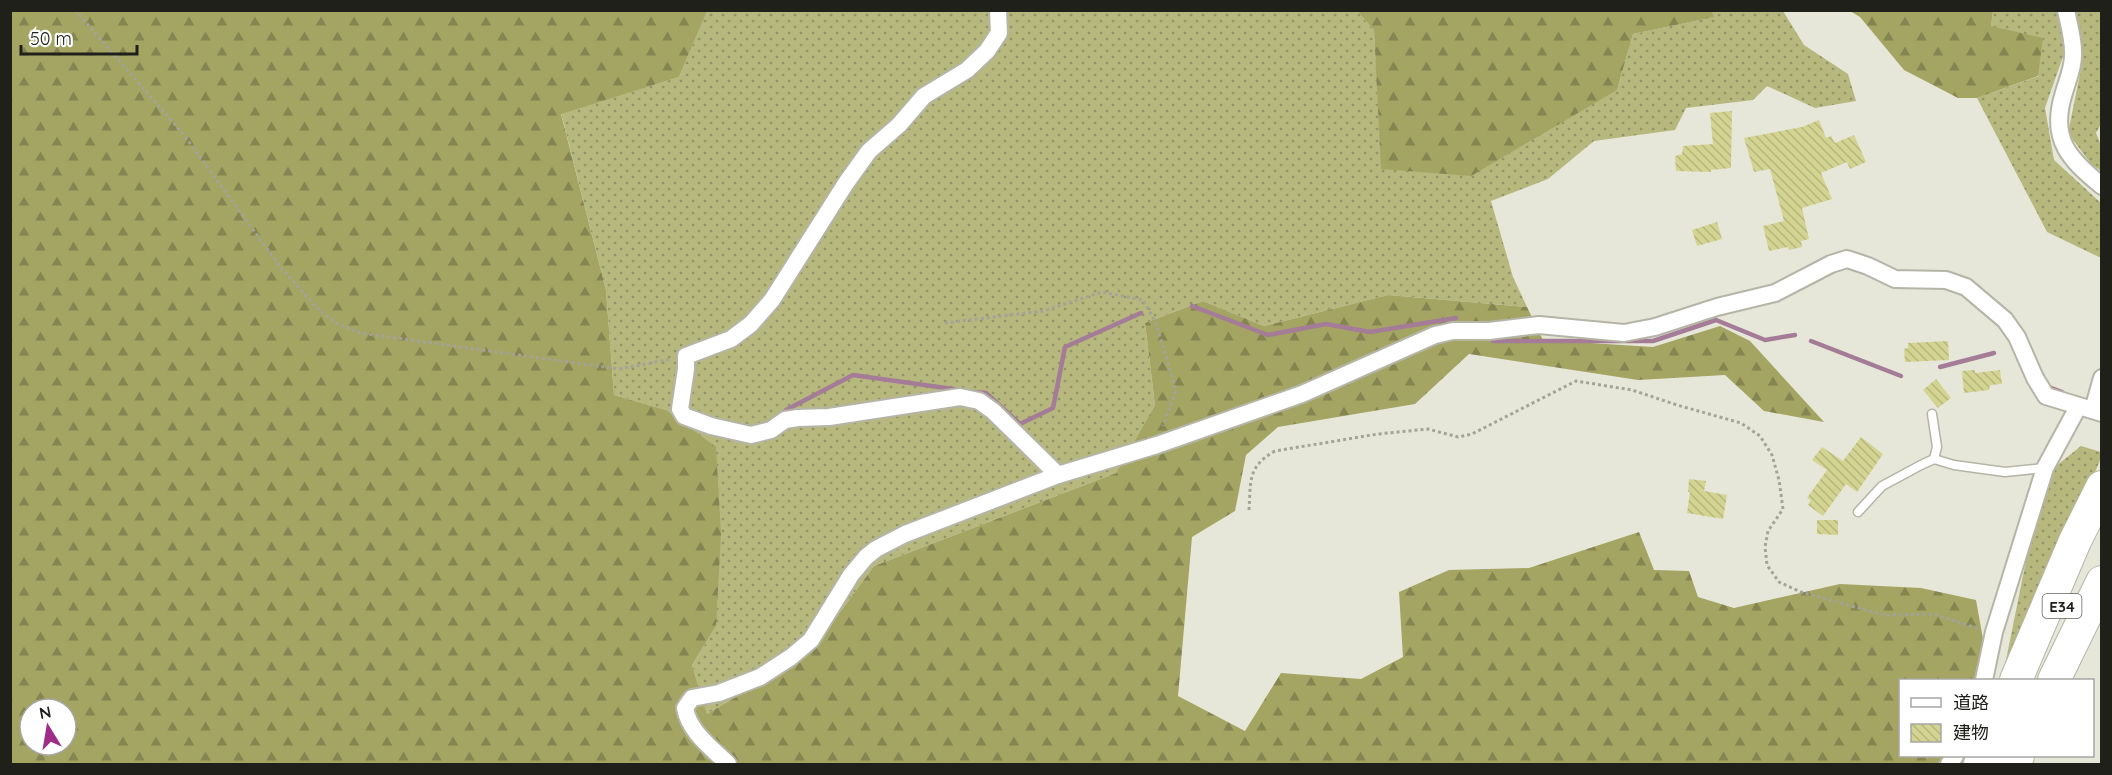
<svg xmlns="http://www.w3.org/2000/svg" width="2112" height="775" viewBox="0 0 2112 775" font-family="Quicksand,'Noto Sans JP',sans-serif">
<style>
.grass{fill:url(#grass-dots)}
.forest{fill:url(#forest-firs);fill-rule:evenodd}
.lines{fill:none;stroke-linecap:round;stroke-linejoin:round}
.stream{stroke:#a47c98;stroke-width:4.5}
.building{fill:url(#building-back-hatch)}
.lane-casing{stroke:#b5b5a7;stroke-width:11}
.street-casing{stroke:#b5b5a7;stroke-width:20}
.highway-casing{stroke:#b5b5a7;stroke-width:34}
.path{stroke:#a3a398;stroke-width:3;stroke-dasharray:3 3;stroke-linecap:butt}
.lane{stroke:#fff;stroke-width:8}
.street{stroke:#fff;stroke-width:16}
.highway{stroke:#fff;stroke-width:32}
.labels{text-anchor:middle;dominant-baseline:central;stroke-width:4.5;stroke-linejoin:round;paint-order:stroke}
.shield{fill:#fff;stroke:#63635f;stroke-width:1.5}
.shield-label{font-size:15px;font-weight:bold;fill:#20201b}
</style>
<defs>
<pattern id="grass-dots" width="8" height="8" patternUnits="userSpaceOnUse" patternTransform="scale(1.5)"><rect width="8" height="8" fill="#b7b87e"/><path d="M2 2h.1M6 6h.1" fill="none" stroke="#949566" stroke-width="1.8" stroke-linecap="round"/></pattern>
<pattern id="forest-firs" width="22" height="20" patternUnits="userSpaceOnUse" patternTransform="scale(1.5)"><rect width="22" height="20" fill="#a4a463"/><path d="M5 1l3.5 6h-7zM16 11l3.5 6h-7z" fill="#858551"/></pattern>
<pattern id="building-back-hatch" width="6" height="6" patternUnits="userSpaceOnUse" patternTransform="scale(1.5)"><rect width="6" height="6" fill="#d4d492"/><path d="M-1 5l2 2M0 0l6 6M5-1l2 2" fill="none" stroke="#b6b67d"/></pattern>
</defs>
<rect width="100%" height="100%" fill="#e6e7d8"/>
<!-- grass -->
<g class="grass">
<path d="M 707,10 L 1357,11 L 1374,30 L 1382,169 L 1617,90 L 1633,34 L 1713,17 L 1712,11 L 1783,11 L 1804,45 L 1848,74 L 1856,101 L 1815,108 L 1767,86 L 1753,100 L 1686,108 L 1675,130 L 1594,141 L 1548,179 L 1491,201 L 1513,277 L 1527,307 L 1388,295 L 1264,326 L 1203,301 L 1145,323 L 1155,405 L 1116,473 L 874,566 L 810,653 L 707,714 L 692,665 L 716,626 L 666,410 L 614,395 L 606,290 L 561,113 L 679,77 Z"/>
<path d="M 1993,11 L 2059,11 L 2065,51 L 2045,108 L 2054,160 L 2101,203 L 2101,258 L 2047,232 L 1977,98 L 2039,76 L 1991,26 Z"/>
<path d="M 2076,11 L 2101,11 L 2102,122 L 2096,133 L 2101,145 L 2101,171 L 2091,164 L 2068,133 L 2082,64 Z"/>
<path d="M 2081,446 L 2101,452 L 2101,458 L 2006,680 L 2002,680 L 2028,551 L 2056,466 Z"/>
</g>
<!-- forest -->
<g class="forest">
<path d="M 10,11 L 707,11 L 679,77 L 561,114 L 606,290 L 614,395 L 666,410 L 716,447 L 721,534 L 716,626 L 692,665 L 707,714 L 810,653 L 874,566 L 1116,473 L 1155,405 L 1145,323 L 1203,301 L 1264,326 L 1388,295 L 1527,307 L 1543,340 L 1653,347 L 1720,326 L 1750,341 L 1824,422 L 1764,411 L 1725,375 L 1638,380 L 1469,354 L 1415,404 L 1278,427 L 1246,455 L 1235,511 L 1192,537 L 1178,696 L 1245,731 L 1281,673 L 1361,679 L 1403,657 L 1399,592 L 1449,570 L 1529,568 L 1639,532 L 1654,570 L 1689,571 L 1698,597 L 1734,608 L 1840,584 L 1921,588 L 1976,600 L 1983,639 L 1974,680 L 1900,680 L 1900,756 L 1944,756 L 1938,764 L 11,764 ZM 30,709 L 66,709 L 66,745 L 30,745 Z"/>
<path d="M 1712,11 L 1714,17 L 1633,34 L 1617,90 L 1471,176 L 1381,169 L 1374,30 L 1357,11 Z"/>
<path d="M 1850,11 L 1993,11 L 1991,26 L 2043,38 L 2038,76 L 1977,98 L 1958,98 L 1904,70 L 1860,17 Z"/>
</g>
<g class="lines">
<!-- stream -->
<g class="stream">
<path d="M 1192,306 L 1268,335 L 1326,324 L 1370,332 L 1456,318"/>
<path d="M 1493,341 L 1653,341 L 1716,320 L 1765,340 L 1795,335"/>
<path d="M 1811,341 L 1901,376"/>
<path d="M 1940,367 L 1994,353"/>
<path d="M 2046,386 L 2062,392"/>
<path d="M 974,392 L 986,393 L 1020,424 L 1053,408 L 1065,347 L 1141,313"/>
<path d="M 786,410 L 853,375 L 960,390"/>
</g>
</g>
<!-- building -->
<g class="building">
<path d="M 1732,111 L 1731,168 L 1711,170 L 1711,172 L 1676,171 L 1675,156 L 1682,154 L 1683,146 L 1713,144 L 1710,113 Z"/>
<path d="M 1819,120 L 1826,138 L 1831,136 L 1835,143 L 1854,135 L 1866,162 L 1850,169 L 1847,162 L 1821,173 L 1832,199 L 1802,208 L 1809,239 L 1801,241 L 1802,247 L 1789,250 L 1788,247 L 1769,251 L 1763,226 L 1784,221 L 1770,169 L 1754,172 L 1744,138 L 1802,127 Z"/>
<path d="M 1717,222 L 1722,239 L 1697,246 L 1692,230 Z"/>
<path d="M 1948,341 L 1949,360 L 1905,362 L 1904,349 L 1908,348 L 1908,343 Z"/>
<path d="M 1975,370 L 1975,373 L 2000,370 L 2002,384 L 1990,385 L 1989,390 L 1964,393 L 1962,371 Z"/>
<path d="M 1936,379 L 1951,398 L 1938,408 L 1923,390 Z"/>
<path d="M 1861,437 L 1883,454 L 1857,492 L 1846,484 L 1823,516 L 1808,505 L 1811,500 L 1807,498 L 1827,470 L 1812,460 L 1822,447 L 1843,461 Z"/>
<path d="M 1689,479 L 1706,481 L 1704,491 L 1727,495 L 1723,519 L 1687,513 L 1690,492 L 1688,492 Z"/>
<path d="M 1817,520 L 1838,520 L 1838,535 L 1817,534 Z"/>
</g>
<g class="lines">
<defs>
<g id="lane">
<path d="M 1932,414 L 1937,447 L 1934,459"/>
<path d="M 1858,512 L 1882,486 L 1921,465 L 1934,459 L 1954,465 L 2005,472 L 2045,468"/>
</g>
<g id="street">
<path d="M 998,10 L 999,33 L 987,51 L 967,70 L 924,96 L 899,125 L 869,151 L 846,183 L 772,300 L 751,324 L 731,339 L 686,356 L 686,369 L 680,409 L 684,416 L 711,426 L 751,435 L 771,430 L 785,420 L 798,418 L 829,417 L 960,397 L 979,401 L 993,411 L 1058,475"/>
<path d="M 2066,10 C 2069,25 2074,41 2073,56 C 2073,69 2066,84 2063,96 C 2050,140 2070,160 2102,186"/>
<path d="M 2093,410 L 2102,378"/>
<path d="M 1984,680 L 1994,632 L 2045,468 L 2078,407"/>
<path d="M 728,764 C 712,748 689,732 685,708 L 692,698 L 719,693 L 760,677 L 791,657 L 811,640 L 851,575 L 866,557 L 876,549 L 905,534 L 1058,475 L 1157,445 L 1302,394 L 1435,335 L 1453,331 L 1489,331 L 1539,325 L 1624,333 L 1655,327 L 1717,307 L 1775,293 L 1831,264 L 1847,259 L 1868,266 L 1895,279 L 1946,280 L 1966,287 L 2005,320 L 2017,337 L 2035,378 L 2046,396 L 2102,413"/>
<path d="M 1949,764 L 1955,756"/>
</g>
<g id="highway">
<path d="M 2016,680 L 2075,541 L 2102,487"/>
<path d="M 2054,680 L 2102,582"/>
<path d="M 1980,764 L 1984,756"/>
<path d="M 2014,764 L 2018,756"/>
</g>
</defs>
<!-- lane casing -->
<use href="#lane" class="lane-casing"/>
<!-- street casing -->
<use href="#street" class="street-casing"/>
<!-- highway casing -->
<use href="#highway" class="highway-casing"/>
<!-- path -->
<g class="path">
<path d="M 75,10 L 183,134 L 282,269 L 316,307 L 336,323 L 360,333 L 619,369 L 672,359"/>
<path d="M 945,323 L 1043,311 L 1102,292 L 1143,300 L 1156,323 L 1176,390 L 1163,426"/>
<path d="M 1249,510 C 1251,481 1247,467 1275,451 L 1378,434 L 1428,429 L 1458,437 L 1472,434 L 1576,381 L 1632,390 L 1677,405 L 1741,423 L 1760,436 L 1772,455 L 1779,480 L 1783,509 L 1768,531 L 1765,547 L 1767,565 L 1779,582 L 1801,592 L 1884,615 L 1933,614 L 1980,629"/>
</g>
<!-- lane -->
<use href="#lane" class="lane"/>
<!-- street -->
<use href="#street" class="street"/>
<!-- highway -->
<use href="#highway" class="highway"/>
</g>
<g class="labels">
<!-- shield labels -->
<rect class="shield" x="2042.5" y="594" width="39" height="24" rx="4.5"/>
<g class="shield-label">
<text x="2062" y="606">E34</text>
</g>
</g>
<!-- border -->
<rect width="2112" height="775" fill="none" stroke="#20201b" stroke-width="24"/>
<!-- legend -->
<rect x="1899" y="679" width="195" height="78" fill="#ffffff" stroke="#a6a6a4" stroke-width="1.5"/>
<rect x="1911" y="698" width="30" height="9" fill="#ffffff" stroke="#a6a6a4" stroke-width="1.5"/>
<text x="1953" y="709" font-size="18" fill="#20201b">道路</text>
<rect x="1911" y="724" width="30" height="18" fill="url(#building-back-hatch)" stroke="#a6a6a4" stroke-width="1.5"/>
<text x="1953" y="739" font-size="18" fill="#20201b">建物</text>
<!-- north arrow -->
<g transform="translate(48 727) rotate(349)"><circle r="28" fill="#ffffff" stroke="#a6a6a4" stroke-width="1.5"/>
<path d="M0-4.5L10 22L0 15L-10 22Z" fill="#9e2d8a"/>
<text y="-9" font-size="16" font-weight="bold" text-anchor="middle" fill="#20201b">N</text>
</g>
<!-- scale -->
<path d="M21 45v9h116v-9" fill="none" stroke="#20201b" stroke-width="3"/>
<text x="30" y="45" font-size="18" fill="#20201b" stroke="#ffffff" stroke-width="4.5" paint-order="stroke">50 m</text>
</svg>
